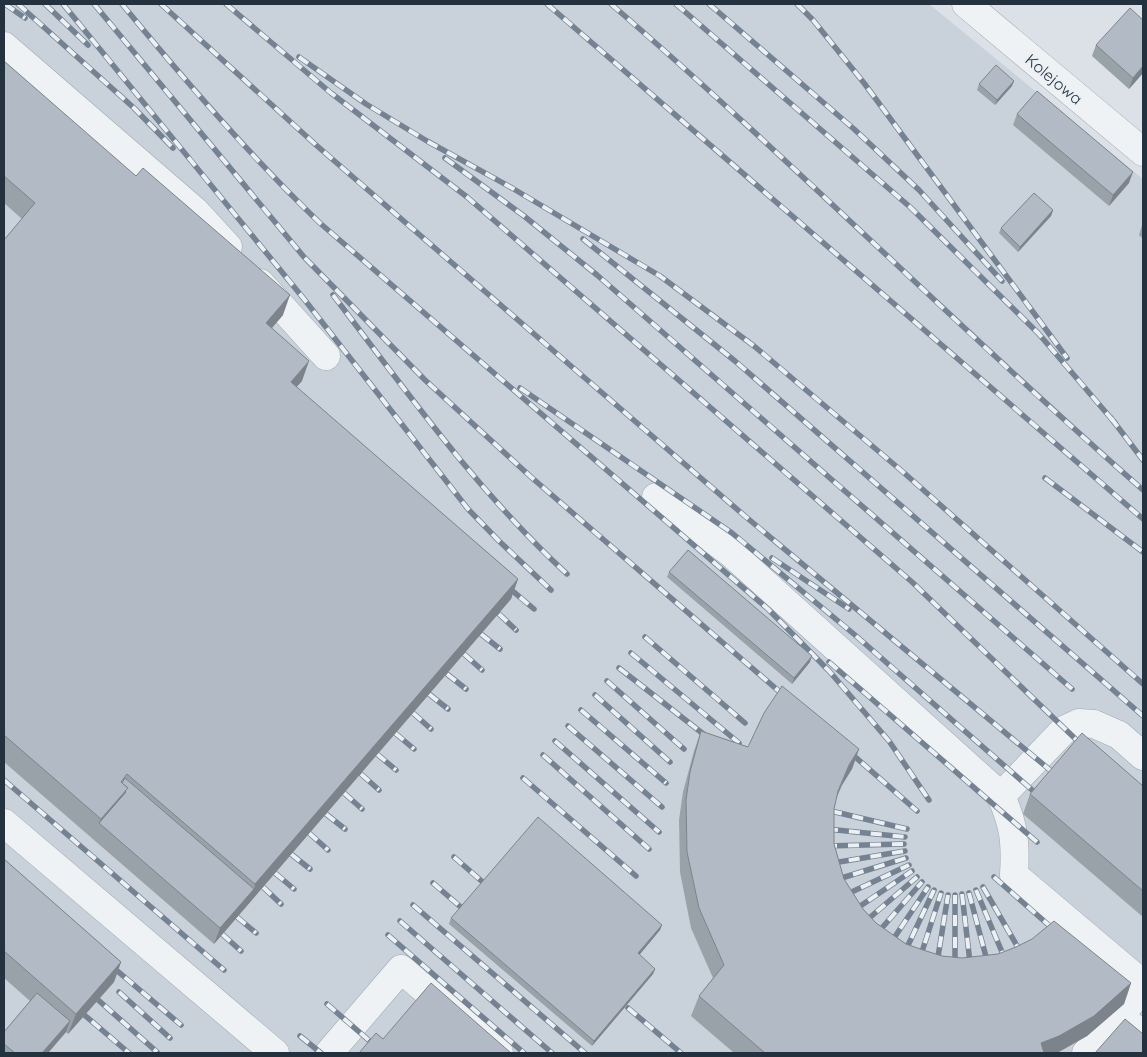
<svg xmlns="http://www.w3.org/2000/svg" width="1147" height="1057" viewBox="0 0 1147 1057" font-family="Quicksand,sans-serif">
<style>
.built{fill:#c9d1da;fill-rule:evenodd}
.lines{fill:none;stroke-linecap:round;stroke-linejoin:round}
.minor-casing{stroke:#a0a9b1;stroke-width:29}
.minor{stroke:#eef2f5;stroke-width:28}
.rail-casing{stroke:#748292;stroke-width:5.5}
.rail{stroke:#ebf0f5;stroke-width:4;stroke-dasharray:11;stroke-linecap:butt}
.wall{fill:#99a1a9}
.shaded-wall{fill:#7d838a}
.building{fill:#b2bbc5;stroke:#7d838a}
.labels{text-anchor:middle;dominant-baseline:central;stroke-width:4;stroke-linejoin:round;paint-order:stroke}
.street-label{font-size:16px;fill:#24313f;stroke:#ebf0f5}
</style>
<rect width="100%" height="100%" fill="#dbe1e7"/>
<!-- built -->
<path class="built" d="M 4,4 L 929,4 L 1143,179 L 1143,1053 L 758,1053 L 692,1016 L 734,1053 L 4,1053 ZM 732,765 L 679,837 L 679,820 Z"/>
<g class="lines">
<defs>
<g id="minor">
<path d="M 966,4 L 1143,152"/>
<path d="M 4,46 L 195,211 L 228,247"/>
<path d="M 260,283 L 326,356"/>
<path d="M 656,497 L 731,553 L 1001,796 L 1064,730 L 1079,723 L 1094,724 L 1119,735 L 1143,756"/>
<path d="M 1001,796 C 1014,825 1016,843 1014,875 L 1143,984"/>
<path d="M 4,823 L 275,1053"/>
<path d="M 1143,986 L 1120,1017 L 1143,1035"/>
<path d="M 329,1053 L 401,969 L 499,1053"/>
<path d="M 1086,1053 L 1120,1017"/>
</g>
</defs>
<!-- minor casing -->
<use href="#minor" class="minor-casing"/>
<!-- minor -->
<use href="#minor" class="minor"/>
<defs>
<g id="rail">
<path d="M 5,4 L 25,18"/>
<path d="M 18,4 L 134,108 L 173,148"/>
<path d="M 45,4 L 88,45"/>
<path d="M 63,4 L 304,299 L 468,509 L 499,541 L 551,590"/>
<path d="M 94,4 L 304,257 L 425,380 L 531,477 L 788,699"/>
<path d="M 122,4 C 185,81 249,155 321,224 L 768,609 L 830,672 L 889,741 L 929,800"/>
<path d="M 161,4 L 316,145 L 571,366 L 746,517 L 1056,775"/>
<path d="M 226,4 L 331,93 L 467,197 L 912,582 L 1087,750"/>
<path d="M 547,4 L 1143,519"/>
<path d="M 611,4 C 793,161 962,332 1143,490"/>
<path d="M 676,4 L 910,207 L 1038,333 L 1115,423"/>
<path d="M 709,4 L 854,129 L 919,190 L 1002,281"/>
<path d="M 797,4 L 813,20 L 864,83 L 1067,358"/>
<path d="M 299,57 L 366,104 L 427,141 L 512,188 L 660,276 L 754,346 L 903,472 L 1143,684"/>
<path d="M 445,158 L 524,216 L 597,275 L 1072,689"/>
<path d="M 583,239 L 735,361 L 1143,716"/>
<path d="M 333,295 C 407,392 477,491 567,574"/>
<path d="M 520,388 L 732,533 L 855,635 L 1039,796"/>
<path d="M 1111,418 L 1143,460"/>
<path d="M 1045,478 L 1143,552"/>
<path d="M 772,558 L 849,609"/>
<path d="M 503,583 L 534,609"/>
<path d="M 499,614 L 516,630"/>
<path d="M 481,634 L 500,649"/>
<path d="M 645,637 L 745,723"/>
<path d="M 631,653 L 739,743"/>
<path d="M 464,654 L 482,670"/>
<path d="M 829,662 L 1037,842"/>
<path d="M 619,668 L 711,740"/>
<path d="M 447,674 L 466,689"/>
<path d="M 607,681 L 684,749"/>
<path d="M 429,694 L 448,709"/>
<path d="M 595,695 L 670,762"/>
<path d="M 581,710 L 666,783"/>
<path d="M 413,713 L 431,729"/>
<path d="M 568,726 L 662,807"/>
<path d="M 395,733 L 414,749"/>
<path d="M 555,741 L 659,832"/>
<path d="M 845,748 L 917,811"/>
<path d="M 377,754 L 396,770"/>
<path d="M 543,755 L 649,849"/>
<path d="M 361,774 L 379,790"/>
<path d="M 523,778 L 636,876"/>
<path d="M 4,780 L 224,970"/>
<path d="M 344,793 L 362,809"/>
<path d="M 831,811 L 907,829"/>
<path d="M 326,814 L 345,829"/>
<path d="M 827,829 L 905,837"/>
<path d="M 309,833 L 328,850"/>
<path d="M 826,846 L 904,844"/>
<path d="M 291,854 L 310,869"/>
<path d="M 454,857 L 485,884"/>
<path d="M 827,864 L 905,851"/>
<path d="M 275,873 L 294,889"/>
<path d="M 994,877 L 1060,935"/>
<path d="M 832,881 L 906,858"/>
<path d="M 433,883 L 463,909"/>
<path d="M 263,887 L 281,904"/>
<path d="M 983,887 L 1024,958"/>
<path d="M 976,890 L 1007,964"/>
<path d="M 969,893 L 989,968"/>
<path d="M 962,894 L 971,971"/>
<path d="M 841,897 L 909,865"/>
<path d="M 413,905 L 585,1053"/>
<path d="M 850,913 L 912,871"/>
<path d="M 237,917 L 256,933"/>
<path d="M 400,921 L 552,1053"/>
<path d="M 860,926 L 917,877"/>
<path d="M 222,934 L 241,951"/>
<path d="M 388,935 L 524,1053"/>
<path d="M 874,937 L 922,882"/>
<path d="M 888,947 L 928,887"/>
<path d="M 902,958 L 934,890"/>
<path d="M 108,963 L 181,1025"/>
<path d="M 918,964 L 941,893"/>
<path d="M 936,969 L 948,895"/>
<path d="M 955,970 L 955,895"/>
<path d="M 88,991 L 157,1052"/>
<path d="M 119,992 L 170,1038"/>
<path d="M 327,1004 L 380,1050"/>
<path d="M 75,1007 L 129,1053"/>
<path d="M 628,1008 L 681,1053"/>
<path d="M 300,1036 L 321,1053"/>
</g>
</defs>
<!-- rail casing -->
<use href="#rail" class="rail-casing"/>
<!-- rail -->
<use href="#rail" class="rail"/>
</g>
<!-- wall -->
<g class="wall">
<path d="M 1096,45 L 1143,73 L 1129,89 L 1092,56 Z"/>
<path d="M 4,61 L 283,315 L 272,328 L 302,381 L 296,387 L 518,579 L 511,599 L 214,944 L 4,762 L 4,240 L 22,219 L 4,203 Z"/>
<path d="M 979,84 L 1012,86 L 995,105 L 977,90 Z"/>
<path d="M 1017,114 L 1129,183 L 1109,206 L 1013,125 Z"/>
<path d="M 1053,210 L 1051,216 L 1018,252 L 999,233 L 1001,228 Z"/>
<path d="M 1143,222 L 1143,239 L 1139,235 Z"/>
<path d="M 669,572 L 810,662 L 792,684 L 667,577 Z"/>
<path d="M 701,731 L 748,747 L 859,749 L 852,769 L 842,785 L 837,796 L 834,809 L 834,844 L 844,879 L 863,909 L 876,923 L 906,944 L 923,950 L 942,956 L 1131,983 L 1124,1004 L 1087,1036 L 1057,1053 L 734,1053 L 691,1016 L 699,996 L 713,978 L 691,928 L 680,872 L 679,820 L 683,792 L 694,751 Z"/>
<path d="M 1143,786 L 1143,917 L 1023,814 L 1030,794 Z"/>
<path d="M 4,859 L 121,962 L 114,982 L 68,1034 L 66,1032 L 48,1053 L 4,1053 L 4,1032 L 30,1001 L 4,978 Z"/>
<path d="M 451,918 L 662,925 L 660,930 L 639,955 L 655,969 L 653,974 L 592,1046 L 449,924 Z"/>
</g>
<!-- shaded-wall -->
<g class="shaded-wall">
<path d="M 1143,66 L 1143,73 L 1129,89 L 1133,78 Z"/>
<path d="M 1014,81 L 1012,86 L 995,105 L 997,100 Z"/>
<path d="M 1133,172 L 1129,183 L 1109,206 L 1113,195 Z"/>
<path d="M 1053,210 L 1051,216 L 1018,252 L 1020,247 Z"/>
<path d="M 290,295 L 283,315 L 258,344 L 266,323 Z"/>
<path d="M 309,361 L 302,381 L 283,402 L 291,382 Z"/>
<path d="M 518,579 L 511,599 L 214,944 L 220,928 L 254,889 L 255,884 Z"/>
<path d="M 812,656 L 810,662 L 792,684 L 794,678 Z"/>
<path d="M 859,749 L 852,769 L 842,785 L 831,811 L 849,765 Z"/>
<path d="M 128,788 L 120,808 L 99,823 L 101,819 Z"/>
<path d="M 662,925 L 660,930 L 636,959 L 638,953 Z"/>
<path d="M 121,962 L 114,982 L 68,1034 L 76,1014 Z"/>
<path d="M 655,969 L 653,974 L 592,1046 L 594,1041 Z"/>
<path d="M 1131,983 L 1124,1004 L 1087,1036 L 1057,1053 L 1038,1053 L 1041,1043 Z"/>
<path d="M 70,1021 L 66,1032 L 48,1053 L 42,1053 Z"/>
</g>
<!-- building -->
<g class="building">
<path d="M 1130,8 L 1143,20 L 1143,66 L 1133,78 L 1096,45 Z"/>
<path d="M 4,61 L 136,176 L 143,168 L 290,295 L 266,323 L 309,361 L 291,382 L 518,579 L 255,884 L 127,774 L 121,782 L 128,788 L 101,819 L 4,735 L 4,240 L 35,203 L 4,176 Z"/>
<path d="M 996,65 L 1014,81 L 997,100 L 979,84 Z"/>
<path d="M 1037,91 L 1133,172 L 1113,195 L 1017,114 Z"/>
<path d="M 1034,193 L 1053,210 L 1020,247 L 1001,228 Z"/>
<path d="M 688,550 L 812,656 L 794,678 L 669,572 Z"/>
<path d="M 782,686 L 859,749 L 849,765 L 838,791 L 834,809 L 834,844 L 844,879 L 863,909 L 876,923 L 906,944 L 923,950 L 942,956 L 962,958 L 998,954 L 1016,947 L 1032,939 L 1054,921 L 1131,983 L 1094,1016 L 1059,1036 L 1041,1043 L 1044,1053 L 765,1053 L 699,996 L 724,965 L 699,908 L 687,852 L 686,800 L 690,772 L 701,731 L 748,747 L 764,713 Z"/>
<path d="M 1082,733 L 1143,786 L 1143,891 L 1030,794 Z"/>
<path d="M 125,778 L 254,889 L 220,928 L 99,823 L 126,792 L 125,791 L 128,788 L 122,783 Z"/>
<path d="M 538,817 L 662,925 L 638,953 L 655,969 L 594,1041 L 451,918 Z"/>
<path d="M 4,859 L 121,962 L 76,1014 L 4,951 Z"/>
<path d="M 431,983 L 511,1053 L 359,1053 L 376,1033 L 383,1039 Z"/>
<path d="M 37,993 L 70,1021 L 42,1053 L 15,1053 L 4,1044 L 4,1032 Z"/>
<path d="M 1125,1019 L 1143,1034 L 1143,1053 L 1095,1053 Z"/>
</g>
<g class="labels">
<!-- street labels -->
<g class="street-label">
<text transform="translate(1054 79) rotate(40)">Kolejowa</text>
</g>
</g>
<!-- border -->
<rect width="1147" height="1057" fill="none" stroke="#24313f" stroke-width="10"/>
</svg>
